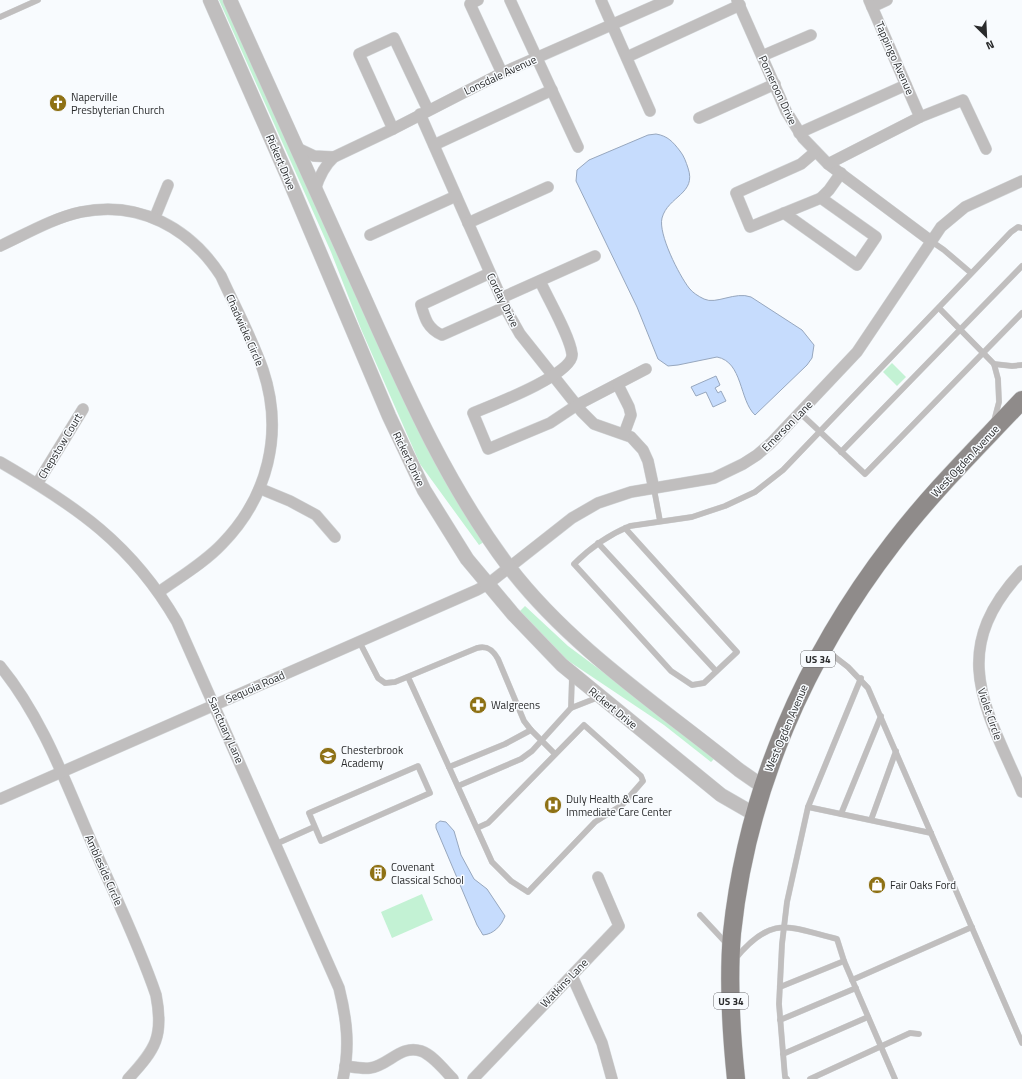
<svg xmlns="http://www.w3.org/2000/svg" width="1022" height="1079" viewBox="0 0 1022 1079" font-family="'Titillium Web',sans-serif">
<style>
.green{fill:#c3f2d4}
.water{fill:#c6dcfd;stroke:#97a7be}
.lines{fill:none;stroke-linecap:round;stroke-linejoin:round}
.service-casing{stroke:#d3d6d8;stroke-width:6}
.minor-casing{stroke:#d3d6d8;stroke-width:12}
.tertiary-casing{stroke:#d3d6d8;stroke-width:15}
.primary-casing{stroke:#d3d6d8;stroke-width:19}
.service{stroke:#c0bebe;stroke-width:5.5}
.minor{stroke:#c0bebe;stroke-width:11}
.tertiary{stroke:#c0bebe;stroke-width:14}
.primary{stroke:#8f8b8a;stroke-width:18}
.labels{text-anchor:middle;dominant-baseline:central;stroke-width:3;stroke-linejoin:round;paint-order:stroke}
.shield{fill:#f8fbfe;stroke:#68696b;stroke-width:1}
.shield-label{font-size:10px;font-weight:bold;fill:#2a2b2c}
.street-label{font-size:11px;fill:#2a2b2c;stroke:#f8fbfe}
.poi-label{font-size:11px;fill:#2a2b2c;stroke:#f8fbfe;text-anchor:start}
</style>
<rect width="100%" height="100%" fill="#f8fbfe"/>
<!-- green -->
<g class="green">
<path d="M 219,0 L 225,0 L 332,243 L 417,424 L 484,542 L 479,545 L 420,464 L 361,329 L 331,252 Z"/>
<path d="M 892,363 L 906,377 L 897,386 L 883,372 Z"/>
<path d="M 525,606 L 568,646 L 634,695 L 714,759 L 711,762 L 664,725 L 567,660 L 520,611 Z"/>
<path d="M 422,894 L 433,920 L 392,938 L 381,912 Z"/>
</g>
<!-- water -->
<g class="water">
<path d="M 656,134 C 668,136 673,142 680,151 C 684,156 686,162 688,168 C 697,194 668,196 662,218 C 658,234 679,275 689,288 C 693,293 698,296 704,299 C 716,305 735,291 751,297 L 802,330 L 814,345 L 812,358 L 807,365 L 755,415 C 739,400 743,362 717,357 L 678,365 L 668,366 L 658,359 L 637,307 L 576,181 L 577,170 L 589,160 L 648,135 Z"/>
<path d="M 716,376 L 720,385 L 715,388 L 718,393 L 721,391 L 726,401 L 713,407 L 706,392 L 696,396 L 691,387 Z"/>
<path d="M 440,821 L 446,822 L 454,831 L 461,855 L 474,879 L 487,889 L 505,916 C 501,926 494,934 483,935 L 477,925 L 436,828 L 436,824 Z"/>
</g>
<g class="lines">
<defs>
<g id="service">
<path d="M 0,17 L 38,0"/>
<path d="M 931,241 L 944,250 L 971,273"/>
<path d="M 939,308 L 994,364 L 998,379 L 999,402 L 994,421"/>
<path d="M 994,364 L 1012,366 L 1022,365"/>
<path d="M 800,413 L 865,474 L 1022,313"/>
<path d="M 841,452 L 1022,266"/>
<path d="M 654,489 L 660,521"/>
<path d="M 625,528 L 737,652 L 704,683 L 692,685 L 671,671 L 574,564 C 591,547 608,535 630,526 L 692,517 L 725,506 L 755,492 L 783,470 L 1011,232 L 1018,227 L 1022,228"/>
<path d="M 598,543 L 716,671"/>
<path d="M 359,641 L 378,678 L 385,683 L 395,682 L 477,648 C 487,645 493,650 498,659 L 524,721 L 531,730 L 555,754"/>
<path d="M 826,650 L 848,667 L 868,688 L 1022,1043"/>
<path d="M 408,677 L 449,767"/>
<path d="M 571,708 L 572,676"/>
<path d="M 418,766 L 430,793 L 321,841 L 309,813 Z"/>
<path d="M 458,786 L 521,759 L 532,751 L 571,708 L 599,697"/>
<path d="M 808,807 L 931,833"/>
<path d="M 841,814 L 881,716"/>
<path d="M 871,820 L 896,751"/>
<path d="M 477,828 L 488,823 L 495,816 L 584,725 L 641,776 L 643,781 L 622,805 L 595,822 L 528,892 L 511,881 L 492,862 L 449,767 L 505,744 L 531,730"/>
<path d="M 276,844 L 314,827"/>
<path d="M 700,915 L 727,944"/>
<path d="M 735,959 C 772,914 788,927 837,939 L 844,961 L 895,1079"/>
<path d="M 852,980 L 972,927"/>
<path d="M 780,987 L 844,961"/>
<path d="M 780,1020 L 856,988"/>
<path d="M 783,1054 L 868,1017"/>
<path d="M 787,1079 L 785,1077 L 779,1004 L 782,944 L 787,902 L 808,807 L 861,678"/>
<path d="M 810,1079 L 910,1033 L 919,1034"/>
</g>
<g id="minor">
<path d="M 478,0 L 470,4 L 502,73"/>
<path d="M 510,0 L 578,147"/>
<path d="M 601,0 L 650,111"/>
<path d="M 737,0 L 786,111 L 803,138 L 828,164 L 931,241"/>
<path d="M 869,0 L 920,117"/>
<path d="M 872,7 L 887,0"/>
<path d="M 762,56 L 811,35"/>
<path d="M 627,57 L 740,5"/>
<path d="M 420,114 L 507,311 L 520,334 L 582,412 L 594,424 L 631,437 L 643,450 L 648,461 L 654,489"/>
<path d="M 699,118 L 775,84"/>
<path d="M 393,129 L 359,54 L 394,38 L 428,110"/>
<path d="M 799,133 L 906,85"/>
<path d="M 434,145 L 552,90"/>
<path d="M 297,148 L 314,156 L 334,157"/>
<path d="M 815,152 L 801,164 L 736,193 L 750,227 L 821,198 L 829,190 L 841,173"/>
<path d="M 828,164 L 920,117 L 963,100 L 986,149"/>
<path d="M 315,190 C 319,177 324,166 334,157 L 393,129 L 502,73 L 668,0"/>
<path d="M 784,213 L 857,265 L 876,237 L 821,198"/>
<path d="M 155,217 L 168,185"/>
<path d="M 468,223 L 548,187"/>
<path d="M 370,235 L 456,196"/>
<path d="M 0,246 C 26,234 53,218 81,212 C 139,200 190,228 221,276 C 235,307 252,338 263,370 C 284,433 268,497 222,544 C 204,563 180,577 159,592"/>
<path d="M 490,273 L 421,305 C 425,319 428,329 442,335 L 505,307"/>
<path d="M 540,281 C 548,299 570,336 572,354 C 575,374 490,406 473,413 L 488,449 L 550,423 L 577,405 L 646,369"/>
<path d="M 501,298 L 595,256"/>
<path d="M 618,385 L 629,407 L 631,415 L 624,434"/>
<path d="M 0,462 C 76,506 132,544 177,622 L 339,988 C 347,1020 350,1047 343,1079"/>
<path d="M 37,484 L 83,409"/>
<path d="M 261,489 L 290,501 L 316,515 L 335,537"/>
<path d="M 1022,571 C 947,651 985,707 1022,792"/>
<path d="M 0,666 C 42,717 65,781 91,841 C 113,892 138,942 156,995 C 164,1036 156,1049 128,1079"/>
<path d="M 0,799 L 477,590 L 488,584 L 572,518 L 598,503 L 631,492 L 714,478 L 743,464 L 757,455 L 771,443 L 857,352 L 941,227 L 965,207 L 1022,181"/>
<path d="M 572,976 L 602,1043 L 612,1079"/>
<path d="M 345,1066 C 353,1067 362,1069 370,1068 C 388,1066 401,1044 421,1051 C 433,1055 444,1070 453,1079"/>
<path d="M 473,1079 L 619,926 L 598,877"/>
</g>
<g id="tertiary">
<path d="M 210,0 L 287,175 L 389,416 L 424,490 L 467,559 L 513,614 L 562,665 L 721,795 L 754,814"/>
<path d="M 230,0 C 275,99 319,198 364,297 C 406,391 447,485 509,567 C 571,648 660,706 739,770 L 762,786"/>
</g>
<path id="primary" d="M 736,1079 C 731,1031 728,981 732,933 C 747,790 805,657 893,543 C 932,492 978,447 1022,400"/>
</defs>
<!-- service casing -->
<use href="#service" class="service-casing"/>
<!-- minor casing -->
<use href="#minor" class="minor-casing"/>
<!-- tertiary casing -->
<use href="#tertiary" class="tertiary-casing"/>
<!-- primary casing -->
<use href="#primary" class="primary-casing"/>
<!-- service -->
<use href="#service" class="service"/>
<!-- minor -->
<use href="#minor" class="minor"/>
<!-- tertiary -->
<use href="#tertiary" class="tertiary"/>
<!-- primary -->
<use href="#primary" class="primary"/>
</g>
<!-- icons -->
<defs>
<symbol id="church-disc" viewBox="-11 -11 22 22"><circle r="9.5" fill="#8e7115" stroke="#f8fbfe"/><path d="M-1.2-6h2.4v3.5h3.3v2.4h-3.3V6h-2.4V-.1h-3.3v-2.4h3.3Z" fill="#fff"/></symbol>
<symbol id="pharmacy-disc" viewBox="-11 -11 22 22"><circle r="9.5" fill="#8e7115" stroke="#f8fbfe"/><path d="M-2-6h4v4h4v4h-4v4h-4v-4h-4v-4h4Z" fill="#fff"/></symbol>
<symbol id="school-disc" viewBox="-11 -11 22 22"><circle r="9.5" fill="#8e7115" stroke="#f8fbfe"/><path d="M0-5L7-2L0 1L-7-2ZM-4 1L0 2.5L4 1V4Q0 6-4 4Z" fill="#fff"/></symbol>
<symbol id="hospital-disc" viewBox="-11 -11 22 22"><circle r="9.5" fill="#8e7115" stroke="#f8fbfe"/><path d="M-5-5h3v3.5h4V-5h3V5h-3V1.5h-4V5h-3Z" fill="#fff"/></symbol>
<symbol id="building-disc" viewBox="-11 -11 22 22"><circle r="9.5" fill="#8e7115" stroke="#f8fbfe"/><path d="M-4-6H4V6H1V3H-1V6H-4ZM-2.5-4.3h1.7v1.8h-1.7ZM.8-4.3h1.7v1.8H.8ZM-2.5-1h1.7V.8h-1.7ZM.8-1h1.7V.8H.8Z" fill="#fff"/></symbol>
<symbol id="shop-disc" viewBox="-11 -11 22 22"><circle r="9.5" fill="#8e7115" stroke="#f8fbfe"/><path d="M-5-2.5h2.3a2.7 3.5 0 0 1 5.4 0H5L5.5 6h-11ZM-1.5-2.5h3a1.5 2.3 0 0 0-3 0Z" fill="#fff"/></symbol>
</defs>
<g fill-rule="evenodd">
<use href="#church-disc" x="48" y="93" width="20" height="20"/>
<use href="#pharmacy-disc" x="468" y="695" width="20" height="20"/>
<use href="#school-disc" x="318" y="746" width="20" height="20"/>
<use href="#hospital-disc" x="543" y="795" width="20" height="20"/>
<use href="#building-disc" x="368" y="863" width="20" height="20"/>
<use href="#shop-disc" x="867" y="875" width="20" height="20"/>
</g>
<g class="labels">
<!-- shield labels -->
<g class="shield">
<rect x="801" y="651" width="34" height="16" rx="3"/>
<rect x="714" y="993" width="34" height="16" rx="3"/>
</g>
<g class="shield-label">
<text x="818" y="659">US 34</text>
<text x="731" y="1001">US 34</text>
</g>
<!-- street labels -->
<g class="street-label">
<text transform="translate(895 58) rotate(66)">Tappingo Avenue</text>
<text transform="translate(500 75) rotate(-25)">Lonsdale Avenue</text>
<text transform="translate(778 90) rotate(65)">Pomeroon Drive</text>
<text transform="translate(281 162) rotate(67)">Rickert Drive</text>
<text transform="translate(503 300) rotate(64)">Corday Drive</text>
<text transform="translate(245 330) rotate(66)">Chadwicke Circle</text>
<text transform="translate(787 426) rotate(-45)">Emerson Lane</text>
<text transform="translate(60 446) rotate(-59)">Chepstow Court</text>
<text transform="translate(409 459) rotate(64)">Rickert Drive</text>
<text transform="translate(965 461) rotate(-47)">West Ogden Avenue</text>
<text transform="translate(255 687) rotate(-24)">Sequoia Road</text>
<text transform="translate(613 708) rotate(39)">Rickert Drive</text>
<text transform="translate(990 714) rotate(71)">Violet Circle</text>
<text transform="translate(786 728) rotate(-67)">West Ogden Avenue</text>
<text transform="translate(226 730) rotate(66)">Sanctuary Lane</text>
<text transform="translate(104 870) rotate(66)">Ambleside Circle</text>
<text transform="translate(564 983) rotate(-46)">Watkins Lane</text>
</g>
<!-- poi labels -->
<g class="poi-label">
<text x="71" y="97">Naperville<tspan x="71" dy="13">Presbyterian Church</tspan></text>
<text x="491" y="705">Walgreens</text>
<text x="341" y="750">Chesterbrook<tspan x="341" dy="13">Academy</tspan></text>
<text x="566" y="799">Duly Health &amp; Care<tspan x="566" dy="13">Immediate Care Center</tspan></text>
<text x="391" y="867">Covenant<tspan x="391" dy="13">Classical School</tspan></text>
<text x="890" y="885">Fair Oaks Ford</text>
</g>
</g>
<!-- north arrow -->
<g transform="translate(986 36) rotate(156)" stroke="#f8fbfe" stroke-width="3" paint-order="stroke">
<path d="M0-3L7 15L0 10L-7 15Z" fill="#2a2b2c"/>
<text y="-6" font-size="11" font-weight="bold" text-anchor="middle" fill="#2a2b2c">N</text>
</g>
</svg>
